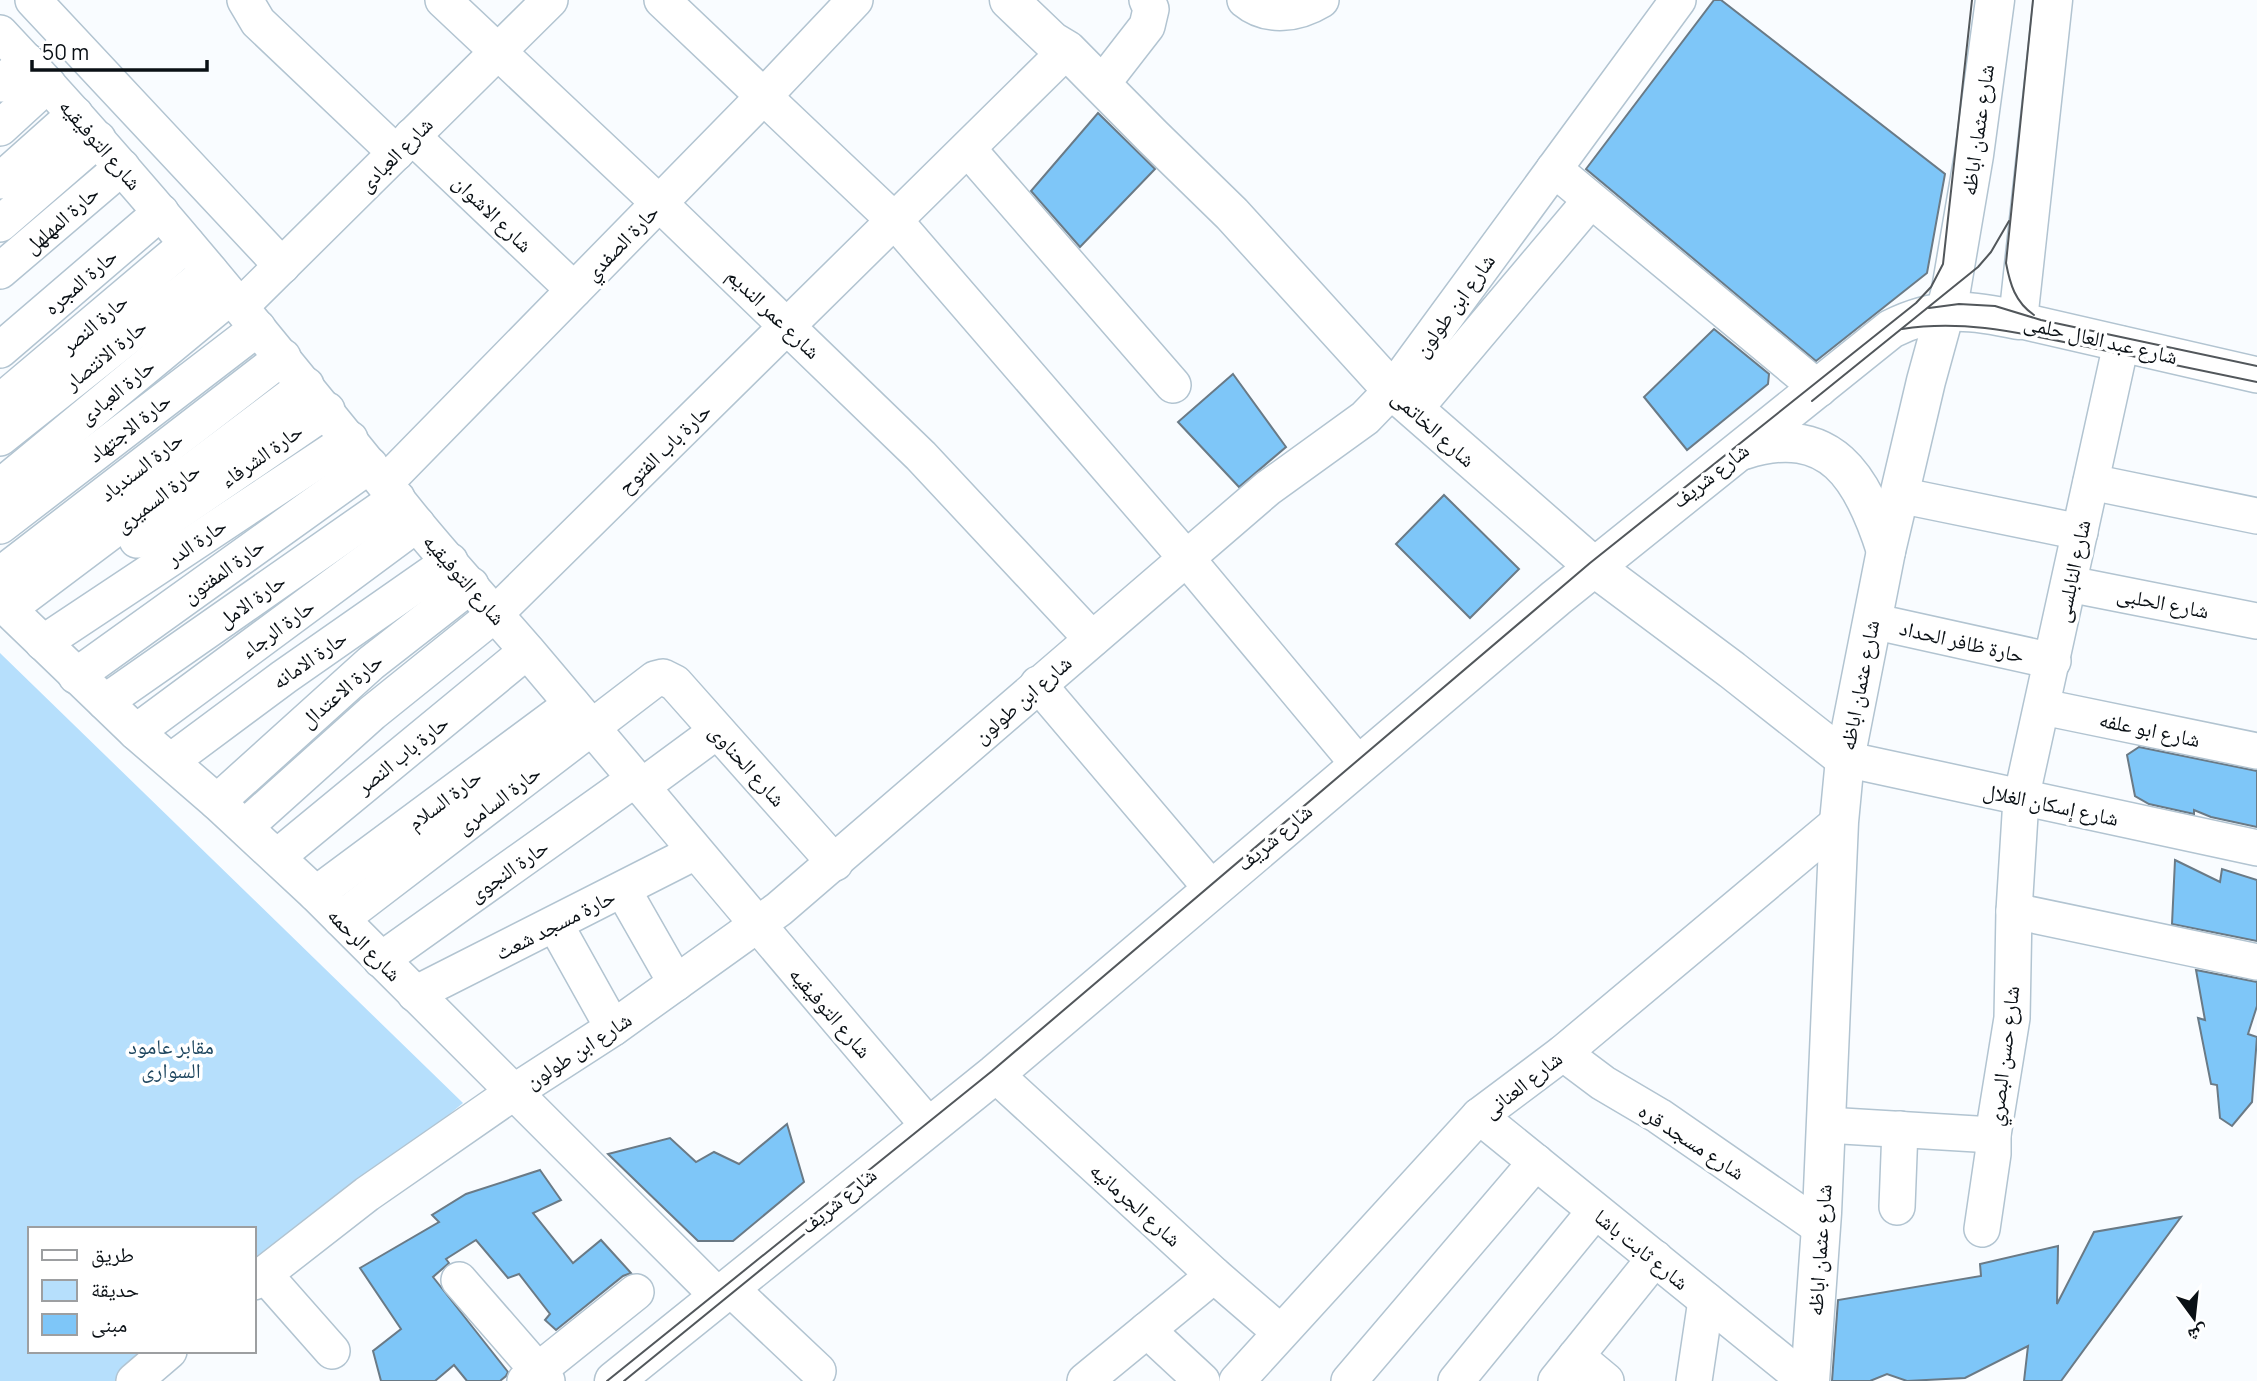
<svg xmlns="http://www.w3.org/2000/svg" width="2257" height="1381" viewBox="0 0 2257 1381" font-family="Manrope,'Noto Naskh Arabic',sans-serif">
<style>
.green{fill:#b6dffc}
.building{fill:#7ec6f8;stroke:#6a7a86;stroke-width:2}
.lines{fill:none;stroke-linecap:round;stroke-linejoin:round}
.minor-casing{stroke:#b2c4d1;stroke-width:38}
.major-casing{stroke:#b2c4d1;stroke-width:41}
.minor{stroke:#fff;stroke-width:35}
.major{stroke:#fff;stroke-width:38}
.tram{stroke:#52575b;stroke-width:2}
.labels{text-anchor:middle;dominant-baseline:central;stroke-width:7;stroke-linejoin:round;paint-order:stroke}
.street-label{font-size:21px;fill:#0a1015;stroke:#fff}
.park-label{font-size:21px;fill:#1e465f;stroke:#fff}
</style>
<rect width="100%" height="100%" fill="#f9fcff"/>
<!-- green -->
<path class="green" d="M 0,653 L 463,1103 L 254,1276 L 254,1229 L 30,1229 L 30,1351 L 163,1351 L 127,1381 L 0,1381 Z"/>
<!-- building -->
<g class="building">
<path d="M 1714,0 L 1721,0 L 1945,174 L 1927,273 L 1816,361 L 1586,169 Z"/>
<path d="M 1098,113 L 1155,169 L 1080,247 L 1031,191 Z"/>
<path d="M 1714,329 L 1769,374 L 1768,384 L 1687,450 L 1644,397 Z"/>
<path d="M 1233,374 L 1286,447 L 1239,487 L 1178,422 Z"/>
<path d="M 1444,495 L 1519,569 L 1470,618 L 1396,544 Z"/>
<path d="M 2139,747 L 2257,771 L 2257,827 L 2211,817 L 2194,810 L 2194,814 L 2149,804 L 2135,796 L 2127,755 Z"/>
<path d="M 2175,860 L 2220,882 L 2222,869 L 2257,880 L 2257,941 L 2172,924 Z"/>
<path d="M 2196,970 L 2257,982 L 2257,1006 L 2248,1034 L 2257,1037 L 2252,1102 L 2232,1126 L 2220,1118 L 2217,1085 L 2211,1084 L 2198,1018 L 2205,1020 Z"/>
<path d="M 787,1124 L 804,1182 L 733,1241 L 698,1241 L 608,1154 L 670,1138 L 696,1162 L 714,1152 L 739,1164 Z"/>
<path d="M 540,1170 L 561,1200 L 533,1213 L 573,1263 L 601,1240 L 631,1273 L 623,1276 L 556,1330 L 545,1320 L 550,1314 L 519,1274 L 508,1278 L 476,1240 L 446,1259 L 449,1263 L 433,1277 L 508,1372 L 506,1376 L 500,1381 L 467,1381 L 454,1365 L 435,1381 L 381,1381 L 373,1351 L 401,1329 L 360,1268 L 439,1222 L 432,1215 L 466,1194 Z"/>
<path d="M 2181,1217 L 2061,1381 L 2024,1381 L 2028,1346 L 1965,1378 L 1907,1381 L 1887,1374 L 1870,1381 L 1832,1381 L 1838,1300 L 1981,1276 L 1980,1264 L 2058,1246 L 2057,1304 L 2094,1232 Z"/>
</g>
<g class="lines">
<defs>
<g id="minor">
<path d="M 33,0 L 282,266"/>
<path d="M 245,0 L 258,22 L 396,153"/>
<path d="M 443,0 L 659,203 L 921,456 L 1092,639"/>
<path d="M 662,0 L 895,221 L 1187,559 L 1359,765"/>
<path d="M 1245,0 C 1268,19 1298,14 1321,0"/>
<path d="M 0,33 C 147,189 281,356 415,522 C 452,567 491,609 529,653 C 662,810 794,969 929,1126"/>
<path d="M 0,84 L 27,61"/>
<path d="M 1102,84 L 1147,26 L 1151,9 L 1147,0"/>
<path d="M 0,128 L 48,84"/>
<path d="M 412,136 L 574,290"/>
<path d="M 968,149 L 1173,385"/>
<path d="M 1554,169 L 1819,389"/>
<path d="M 0,181 L 75,114"/>
<path d="M 0,224 L 98,139"/>
<path d="M 0,271 L 122,167"/>
<path d="M 240,307 L 550,0"/>
<path d="M 2018,320 L 2257,375"/>
<path d="M 0,350 L 161,212"/>
<path d="M 0,402 L 187,244"/>
<path d="M 1414,410 L 1590,201"/>
<path d="M 0,438 L 210,271"/>
<path d="M 2091,482 L 2257,516"/>
<path d="M 385,483 L 764,96 L 855,0"/>
<path d="M 0,487 L 231,296"/>
<path d="M 1899,495 L 2080,532"/>
<path d="M 0,526 L 258,328"/>
<path d="M 137,540 L 327,410"/>
<path d="M 0,575 L 283,357"/>
<path d="M 2069,584 L 2257,621"/>
<path d="M 0,601 L 136,732 L 217,802 L 316,894 L 719,1297"/>
<path d="M 8,609 L 306,385"/>
<path d="M 1872,621 L 2053,661"/>
<path d="M 43,643 L 350,439"/>
<path d="M 76,676 L 370,465"/>
<path d="M 1038,684 L 1212,889"/>
<path d="M 105,702 L 397,498"/>
<path d="M 2043,707 L 2257,751"/>
<path d="M 136,732 L 417,524"/>
<path d="M 1845,759 L 2257,848"/>
<path d="M 171,761 L 284,677 L 450,561"/>
<path d="M 641,787 L 717,731"/>
<path d="M 217,802 L 371,663 L 471,585"/>
<path d="M 245,827 L 372,713 L 495,614 L 1067,50"/>
<path d="M 277,857 L 527,651"/>
<path d="M 623,890 L 676,983"/>
<path d="M 316,894 L 572,704"/>
<path d="M 2014,911 L 2257,962"/>
<path d="M 341,919 L 655,679 L 663,677 L 675,683 L 835,863"/>
<path d="M 555,924 L 613,1028"/>
<path d="M 381,960 L 635,779"/>
<path d="M 415,994 L 695,852"/>
<path d="M 1563,1053 L 1603,1083 L 1659,1116 L 1821,1228"/>
<path d="M 995,1074 L 1214,1275 L 1280,1332"/>
<path d="M 1479,1116 L 1806,1381"/>
<path d="M 1826,1125 L 1993,1135"/>
<path d="M 1897,1207 L 1900,1129"/>
<path d="M 1982,1229 L 1993,1154 L 1993,1135 L 2012,1018 L 2014,911 L 2021,799 L 2121,344"/>
<path d="M 264,1274 L 332,1351"/>
<path d="M 459,1280 L 547,1381"/>
<path d="M 254,1282 L 367,1194 L 514,1092 L 613,1028 L 779,909 L 1268,488 L 1365,418 L 1392,390 L 1678,0"/>
<path d="M 730,1288 L 818,1371"/>
<path d="M 1147,1330 L 1202,1381"/>
<path d="M 1576,1356 L 1606,1381"/>
<path d="M 134,1381 L 169,1351"/>
<path d="M 525,1381 L 636,1292"/>
<path d="M 1085,1381 L 1214,1275"/>
<path d="M 1237,1381 L 1479,1116 L 1563,1053 L 1839,822"/>
<path d="M 1349,1381 L 1536,1162"/>
<path d="M 1456,1381 L 1595,1211"/>
<path d="M 1556,1381 L 1655,1258"/>
<path d="M 1694,1381 L 1706,1300"/>
</g>
<g id="major">
<path d="M 1009,0 L 1052,41 L 1067,50 L 1152,136 L 1232,214 L 1392,390 L 1598,570 L 1732,670 L 1845,759"/>
<path d="M 1744,450 C 1831,422 1863,478 1886,551"/>
<path d="M 614,1381 L 995,1074 L 1556,598 L 1891,329 C 1937,306 1968,309 2018,320 L 2053,0"/>
<path d="M 1810,1381 L 1822,1213 L 1839,822 L 1845,759 L 1886,551 L 1926,381 L 1951,290 L 1974,155 L 1995,0"/>
</g>
</defs>
<!-- minor casing -->
<use href="#minor" class="minor-casing"/>
<!-- major casing -->
<use href="#major" class="major-casing"/>
<!-- minor -->
<use href="#minor" class="minor"/>
<!-- major -->
<use href="#major" class="major"/>
<!-- tram -->
<g class="tram">
<path d="M 2033,0 L 2006,263 C 2010,284 2015,302 2034,315"/>
<path d="M 1929,308 L 1959,304 L 1995,306 L 2041,320 L 2257,366"/>
<path d="M 1902,329 C 1967,319 2024,334 2088,347 C 2144,359 2201,370 2257,382"/>
<path d="M 1812,401 L 1978,267 L 1991,252 L 2009,221"/>
<path d="M 607,1381 L 992,1071 L 1590,563 L 1916,303 L 1931,287 L 1943,264 L 1972,0"/>
<path d="M 624,1381 L 817,1224"/>
</g>
</g>
<g class="labels">
<!-- street labels -->
<g class="street-label">
<text transform="translate(1977 130) rotate(-82)">شارع عثمان اباظه</text>
<text transform="translate(101 144) rotate(49)">شارع التوفيقيه</text>
<text transform="translate(395 154) rotate(-45)">شارع العبادى</text>
<text transform="translate(493 213) rotate(44)">شارع الاشوان</text>
<text transform="translate(61 219) rotate(-41)">حارة المهلهل</text>
<text transform="translate(621 242) rotate(-46)">حارة الصفدي</text>
<text transform="translate(80 281) rotate(-41)">حارة المجره</text>
<text transform="translate(1454 305) rotate(-54)">شارع ابن طولون</text>
<text transform="translate(774 313) rotate(44)">شارع عمر النديم</text>
<text transform="translate(94 323) rotate(-40)">حارة النصر</text>
<text transform="translate(2101 339) rotate(13)">شارع عبد العال حلمى</text>
<text transform="translate(105 354) rotate(-39)">حارة الانتصار</text>
<text transform="translate(116 391) rotate(-39)">حارة العبادى</text>
<text transform="translate(129 427) rotate(-38)">حارة الاجتهاد</text>
<text transform="translate(1434 428) rotate(42)">شارع الخاتمى</text>
<text transform="translate(664 448) rotate(-44)">حارة باب الفتوح</text>
<text transform="translate(261 455) rotate(-35)">حارة الشرفاء</text>
<text transform="translate(141 466) rotate(-38)">حارة السندباد</text>
<text transform="translate(1710 475) rotate(-38)">شارع شريف</text>
<text transform="translate(157 497) rotate(-37)">حارة السميرى</text>
<text transform="translate(196 541) rotate(-34)">حارة الدر</text>
<text transform="translate(223 570) rotate(-36)">حارة المفتون</text>
<text transform="translate(2072 571) rotate(-78)">شارع النابلسى</text>
<text transform="translate(465 579) rotate(49)">شارع التوفيقيه</text>
<text transform="translate(251 600) rotate(-35)">حارة الامل</text>
<text transform="translate(2163 602) rotate(11)">شارع الحلبى</text>
<text transform="translate(277 628) rotate(-36)">حارة الرجاء</text>
<text transform="translate(1962 641) rotate(13)">حارة ظافر الحداد</text>
<text transform="translate(309 659) rotate(-35)">حارة الامانه</text>
<text transform="translate(1859 685) rotate(-79)">شارع عثمان اباظه</text>
<text transform="translate(341 690) rotate(-41)">حارة الاعتدال</text>
<text transform="translate(1022 699) rotate(-41)">شارع ابن طولون</text>
<text transform="translate(2150 729) rotate(12)">شارع ابو علفه</text>
<text transform="translate(402 754) rotate(-39)">حارة باب النصر</text>
<text transform="translate(748 765) rotate(48)">شارع الحناوى</text>
<text transform="translate(444 799) rotate(-37)">حارة السلام</text>
<text transform="translate(498 799) rotate(-37)">حارة السامرى</text>
<text transform="translate(2051 804) rotate(12)">شارع إسكان الغلال</text>
<text transform="translate(1274 837) rotate(-40)">شارع شريف</text>
<text transform="translate(508 870) rotate(-35)">حارة النجوى</text>
<text transform="translate(555 924) rotate(-27)">حارة مسجد شعث</text>
<text transform="translate(365 944) rotate(45)">شارع الرحمه</text>
<text transform="translate(831 1012) rotate(49)">شارع التوفيقيه</text>
<text transform="translate(578 1050) rotate(-33)">شارع ابن طولون</text>
<text transform="translate(2003 1056) rotate(-83)">شارع حسن البصري</text>
<text transform="translate(1522 1084) rotate(-38)">شارع العنانى</text>
<text transform="translate(1692 1141) rotate(33)">شارع مسجد قره</text>
<text transform="translate(838 1200) rotate(-39)">شارع شريف</text>
<text transform="translate(1136 1204) rotate(42)">شارع الجرمانيه</text>
<text transform="translate(1642 1249) rotate(39)">شارع ثابت باشا</text>
<text transform="translate(1819 1250) rotate(-86)">شارع عثمان اباظه</text>
</g>
<!-- park labels -->
<g class="park-label">
<text x="171" y="1046">مقابر عامود<tspan x="171" dy="24">السوارى</tspan></text>
</g>
</g>
<!-- legend -->
<rect x="28" y="1227" width="228" height="126" fill="#ffffff" stroke="#9d9fa1" stroke-width="2"/>
<rect x="42" y="1250" width="35" height="10" fill="#ffffff" stroke="#9d9fa1" stroke-width="2"/>
<text x="91" y="1262" font-size="21" fill="#0a1015">طريق</text>
<rect x="42" y="1280" width="35" height="21" fill="#b6dffc" stroke="#9d9fa1" stroke-width="2"/>
<text x="91" y="1297" font-size="21" fill="#0a1015">حديقة</text>
<rect x="42" y="1314" width="35" height="21" fill="#7ec6f8" stroke="#9d9fa1" stroke-width="2"/>
<text x="91" y="1332" font-size="21" fill="#0a1015">مبنى</text>
<!-- north arrow -->
<g transform="translate(2194 1318) rotate(165)" stroke="#ffffff" stroke-width="5" paint-order="stroke">
<path d="M0-5L12 26L0 18L-12 26Z" fill="#0a1015"/>
<text y="-10" font-size="19" font-weight="bold" text-anchor="middle" fill="#0a1015">ش</text>
</g>
<!-- scale -->
<path d="M32 60v10h175v-10" fill="none" stroke="#0a1015" stroke-width="3.5"/>
<text x="42" y="60" font-size="21" fill="#0a1015" stroke="#ffffff" stroke-width="5" paint-order="stroke">50 m</text>
</svg>
